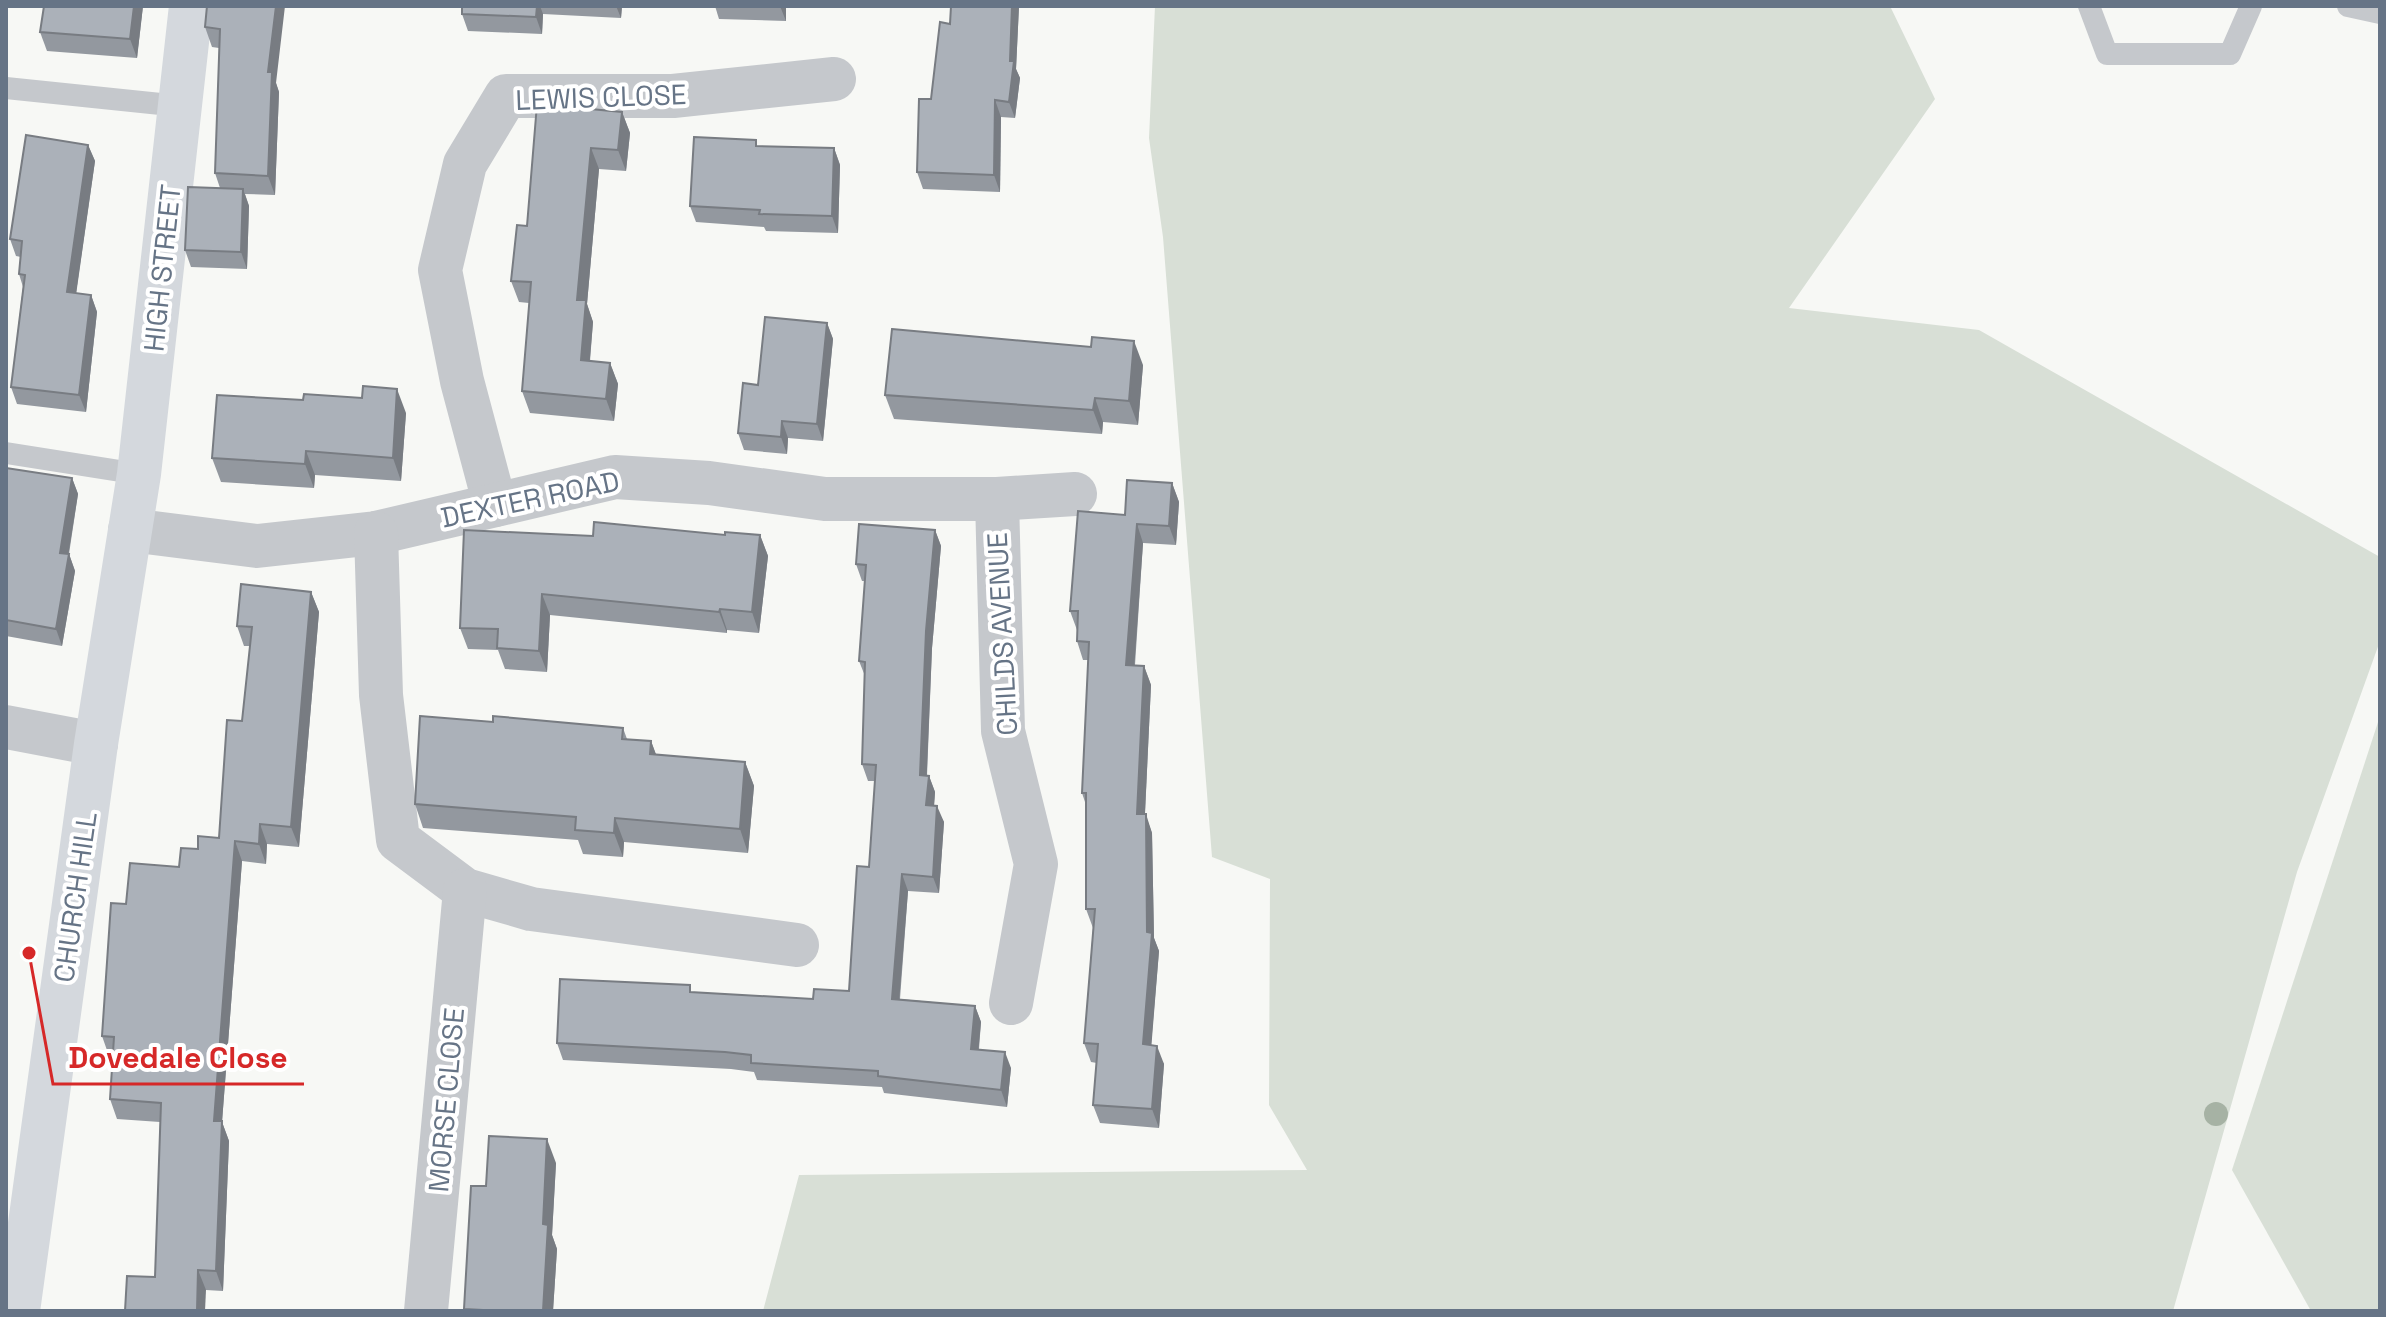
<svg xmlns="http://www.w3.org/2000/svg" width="2386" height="1317" viewBox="0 0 2386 1317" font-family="'Space Grotesk',sans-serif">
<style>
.green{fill:#d8dfd6}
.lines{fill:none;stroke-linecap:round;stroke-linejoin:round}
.lane{stroke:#c5c8cc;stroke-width:22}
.street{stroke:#c5c8cc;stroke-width:44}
.secondary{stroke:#d4d8dd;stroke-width:44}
.tree{fill:#a6b2a4}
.wall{fill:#93989f}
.shaded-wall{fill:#787c82}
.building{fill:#abb1b9;stroke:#787c82;stroke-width:2}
.labels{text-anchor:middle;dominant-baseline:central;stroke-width:8;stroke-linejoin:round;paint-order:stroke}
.street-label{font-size:28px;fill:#667486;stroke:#fff}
.leader{fill:none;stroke:#d62828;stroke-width:3}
.callout-dot{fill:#d62828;stroke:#fff;stroke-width:3}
.callout-label{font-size:30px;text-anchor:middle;font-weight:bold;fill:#d62828;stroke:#fff;stroke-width:8;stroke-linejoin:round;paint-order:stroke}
</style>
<rect width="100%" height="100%" fill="#f7f8f5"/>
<!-- green -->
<g class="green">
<path d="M 1155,6 L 1890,6 L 1935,99 L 1789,308 L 1979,330 L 2380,557 L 2380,641 L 2297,872 L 2173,1311 L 763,1311 L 799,1175 L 1307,1170 L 1269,1105 L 1270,879 L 1212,857 L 1163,237 L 1149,138 Z"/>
<path d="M 2380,716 L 2380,1311 L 2311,1311 L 2232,1170 Z"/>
</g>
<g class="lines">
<!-- lane -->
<g class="lane">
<path d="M 2089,6 L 2107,54 L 2230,54 L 2251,6"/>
<path d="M 2348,6 L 2380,13"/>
<path d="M 6,88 L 180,106"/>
<path d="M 6,453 L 139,474"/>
</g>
<!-- street -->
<g class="street">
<path d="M 997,499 L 1003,731 L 1036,864 L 1011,1003"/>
<path d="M 495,505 L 462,381 L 440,270 L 465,164 L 506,96 L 673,96 L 834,79"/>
<path d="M 130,530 L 257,546 L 376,533 L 615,477 L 709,483 L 825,499 L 997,499 L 1075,494"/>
<path d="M 376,533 L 381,695 L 398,840 L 465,890 L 531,909 L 797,945"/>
<path d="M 6,727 L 96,744"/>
<path d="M 426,1311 L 465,890"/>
</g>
<!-- secondary -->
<path class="secondary" d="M 18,1311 L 96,744 L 139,474 L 191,6"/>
</g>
<!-- trees -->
<circle class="tree" cx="2216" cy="1114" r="12"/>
<!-- wall -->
<g class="wall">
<path d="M 44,6 L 143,6 L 137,58 L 47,51 L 40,32 Z"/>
<path d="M 207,6 L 276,83 L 279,92 L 275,195 L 245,194 L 249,206 L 247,269 L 191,267 L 185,250 L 220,188 L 215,173 L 219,48 L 212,47 L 205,27 Z"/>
<path d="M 462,6 L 622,6 L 621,18 L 543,14 L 542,34 L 468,31 L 462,14 Z"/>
<path d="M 715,6 L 786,6 L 786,21 L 719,19 Z"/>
<path d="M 951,6 L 1019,6 L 1016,69 L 1020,78 L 1015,118 L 1001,117 L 1000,192 L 923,189 L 917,172 L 931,99 L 950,24 Z"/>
<path d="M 622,112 L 630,133 L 626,171 L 599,169 L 587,304 L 593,322 L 590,361 L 610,363 L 618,384 L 614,421 L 530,413 L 522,391 L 529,303 L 519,302 L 511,281 L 527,226 Z"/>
<path d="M 88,145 L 95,161 L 76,293 L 91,295 L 97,312 L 86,412 L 17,404 L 11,387 L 23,287 L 19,274 L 21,257 L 16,256 L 10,239 Z"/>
<path d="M 758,146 L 834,148 L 840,165 L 838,233 L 766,231 L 764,227 L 696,222 L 690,206 Z"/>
<path d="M 827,323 L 833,339 L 823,441 L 788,438 L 787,454 L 744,450 L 738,433 L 758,385 Z"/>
<path d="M 1143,365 L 1138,425 L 1103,422 L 1102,434 L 894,419 L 885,395 Z"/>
<path d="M 406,413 L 401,481 L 315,475 L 314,488 L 221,482 L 212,458 Z"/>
<path d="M 6,468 L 72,478 L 78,494 L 69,554 L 75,571 L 62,646 L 6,636 Z"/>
<path d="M 1172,483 L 1179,502 L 1176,545 L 1143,543 L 1135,665 L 1144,666 L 1151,685 L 1145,814 L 1152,833 L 1154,938 L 1159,951 L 1151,1045 L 1164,1064 L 1159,1128 L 1100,1123 L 1093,1105 L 1097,1063 L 1091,1062 L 1084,1043 L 1093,928 L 1086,909 L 1086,805 L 1082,793 L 1088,660 L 1083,660 L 1077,641 L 1077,630 L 1070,611 L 1125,515 Z"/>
<path d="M 935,530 L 941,546 L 932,648 L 927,776 L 929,776 L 935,792 L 934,805 L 944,822 L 939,893 L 908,891 L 900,999 L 975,1006 L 981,1022 L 979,1049 L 1011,1068 L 1007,1107 L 884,1093 L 882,1087 L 757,1080 L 754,1072 L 731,1069 L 563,1060 L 557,1043 L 693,992 L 813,999 L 849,991 L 869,867 L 875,781 L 868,781 L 862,764 L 865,676 L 859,661 L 865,581 L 862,581 L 856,564 Z"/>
<path d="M 760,535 L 768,556 L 759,633 L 727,630 L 727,633 L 550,615 L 547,672 L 505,669 L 498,650 L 468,649 L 460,628 L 593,536 Z"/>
<path d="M 311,592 L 319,612 L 299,847 L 267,844 L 266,864 L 242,861 L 222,1122 L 229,1141 L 223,1291 L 206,1290 L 155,1277 L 160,1122 L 117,1119 L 110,1099 L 113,1056 L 109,1056 L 102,1036 L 126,904 L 179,867 L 198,849 L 219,838 L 242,721 L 250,646 L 244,646 L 237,626 Z"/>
<path d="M 493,722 L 623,728 L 627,739 L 651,741 L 656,755 L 745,762 L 754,786 L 748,853 L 624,842 L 623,857 L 583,854 L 578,840 L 423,828 L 415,804 Z"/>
<path d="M 556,1163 L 552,1235 L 557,1249 L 553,1311 L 465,1311 L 464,1309 L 486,1186 Z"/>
</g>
<!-- shaded-wall -->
<g class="shaded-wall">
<path d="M 134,6 L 143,6 L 137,58 L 130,39 Z"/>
<path d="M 276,6 L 285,6 L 276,83 L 279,92 L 275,195 L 268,176 L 268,72 Z"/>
<path d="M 537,6 L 540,6 L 543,14 L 542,34 L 536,17 Z"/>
<path d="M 616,6 L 622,6 L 621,18 Z"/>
<path d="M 780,6 L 786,6 L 786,21 Z"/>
<path d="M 1012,6 L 1019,6 L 1016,69 L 1020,78 L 1015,118 L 1009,102 Z"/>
<path d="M 995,100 L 1001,117 L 1000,192 L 994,175 Z"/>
<path d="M 622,112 L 630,133 L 626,171 L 618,150 Z"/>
<path d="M 88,145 L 95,161 L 74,309 L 67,292 Z"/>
<path d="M 591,148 L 599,169 L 587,304 L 593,322 L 588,381 L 581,360 L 577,300 Z"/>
<path d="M 834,148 L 840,165 L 838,233 L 832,216 Z"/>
<path d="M 243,189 L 249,206 L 247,269 L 241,252 Z"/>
<path d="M 91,295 L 97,312 L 86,412 L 79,395 Z"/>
<path d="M 827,323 L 833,339 L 823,441 L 817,424 Z"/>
<path d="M 1134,341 L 1143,365 L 1138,425 L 1129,401 Z"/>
<path d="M 610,363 L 618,384 L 614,421 L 606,399 Z"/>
<path d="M 397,389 L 406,413 L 401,481 L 393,458 Z"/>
<path d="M 1095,398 L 1103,422 L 1102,434 L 1093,410 Z"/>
<path d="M 782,421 L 788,438 L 787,454 L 781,437 Z"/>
<path d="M 306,451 L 315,475 L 314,488 L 305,464 Z"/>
<path d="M 72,478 L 78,494 L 66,569 L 60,553 Z"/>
<path d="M 1172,483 L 1179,502 L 1176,545 L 1169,526 Z"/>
<path d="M 1137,524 L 1143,543 L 1133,684 L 1126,665 Z"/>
<path d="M 935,530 L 941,546 L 932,648 L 926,792 L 920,775 L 926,631 Z"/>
<path d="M 760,535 L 768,556 L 759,633 L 752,612 Z"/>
<path d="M 69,554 L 75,571 L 62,646 L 56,629 Z"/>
<path d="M 311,592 L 319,612 L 299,847 L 291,827 Z"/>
<path d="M 542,594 L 550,615 L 547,672 L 539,651 Z"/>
<path d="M 720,609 L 727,630 L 727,633 L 719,612 Z"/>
<path d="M 1144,666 L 1151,685 L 1144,833 L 1137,814 Z"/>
<path d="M 651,741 L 660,765 L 650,754 Z"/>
<path d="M 745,762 L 754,786 L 748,853 L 740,829 Z"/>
<path d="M 929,776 L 935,792 L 933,822 L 926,805 Z"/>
<path d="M 937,806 L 944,822 L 939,893 L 933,877 Z"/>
<path d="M 1146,814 L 1152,833 L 1154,938 L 1159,951 L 1150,1063 L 1143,1044 L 1147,932 Z"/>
<path d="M 615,818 L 624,842 L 623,857 L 614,833 Z"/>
<path d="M 260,824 L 267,844 L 266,864 L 259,844 Z"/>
<path d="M 235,841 L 242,861 L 222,1122 L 229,1141 L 223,1291 L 216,1271 L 214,1121 Z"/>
<path d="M 902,874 L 908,891 L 898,1015 L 892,999 Z"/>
<path d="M 975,1006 L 981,1022 L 977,1065 L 971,1049 Z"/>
<path d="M 1157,1046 L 1164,1064 L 1159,1128 L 1152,1109 Z"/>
<path d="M 1005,1052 L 1011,1068 L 1007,1107 L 1001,1090 Z"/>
<path d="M 547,1139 L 556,1163 L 552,1235 L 557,1249 L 553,1311 L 543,1311 L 543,1224 Z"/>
<path d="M 198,1270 L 206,1290 L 205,1311 L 197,1311 Z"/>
</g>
<!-- building -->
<g class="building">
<path d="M 44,6 L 134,6 L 130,39 L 40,32 Z"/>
<path d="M 207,6 L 276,6 L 268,72 L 272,72 L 268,176 L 215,173 L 220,29 L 205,27 Z"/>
<path d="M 462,6 L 537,6 L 536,17 L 462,14 Z"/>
<path d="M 951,6 L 1012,6 L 1010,61 L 1014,61 L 1009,102 L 995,100 L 994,175 L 917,172 L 919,99 L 931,99 L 940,22 L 950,24 Z"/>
<path d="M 537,104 L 622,112 L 618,150 L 591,148 L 577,300 L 586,300 L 581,360 L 610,363 L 606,399 L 522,391 L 531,282 L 511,281 L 517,225 L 527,226 Z"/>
<path d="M 26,135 L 88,145 L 67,292 L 91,295 L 79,395 L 11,387 L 25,275 L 19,274 L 22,241 L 10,239 Z"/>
<path d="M 694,137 L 756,140 L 756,146 L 834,148 L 832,216 L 759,214 L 760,210 L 690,206 Z"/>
<path d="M 188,187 L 243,189 L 241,252 L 185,250 Z"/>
<path d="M 765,317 L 827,323 L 817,424 L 782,421 L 781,437 L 738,433 L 743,383 L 758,385 Z"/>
<path d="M 892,329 L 1091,347 L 1092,337 L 1134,341 L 1129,401 L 1095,398 L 1093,410 L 885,395 Z"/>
<path d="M 363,386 L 397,389 L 393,458 L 306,451 L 305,464 L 212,458 L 217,395 L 303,400 L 304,394 L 362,398 Z"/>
<path d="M 6,468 L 72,478 L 60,553 L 69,554 L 56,629 L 6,620 Z"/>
<path d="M 1127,480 L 1172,483 L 1169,526 L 1137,524 L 1126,665 L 1144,666 L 1137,814 L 1146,814 L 1147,932 L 1152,933 L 1143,1044 L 1157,1046 L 1152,1109 L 1093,1105 L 1098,1044 L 1084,1043 L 1095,909 L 1086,909 L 1086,793 L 1082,793 L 1089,642 L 1077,641 L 1078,611 L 1070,611 L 1078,511 L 1125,515 Z"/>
<path d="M 594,522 L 725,535 L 725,532 L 760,535 L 752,612 L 720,609 L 719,612 L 542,594 L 539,651 L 497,648 L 498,629 L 460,628 L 464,530 L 593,536 Z"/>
<path d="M 859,524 L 935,530 L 926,631 L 920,775 L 929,776 L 926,805 L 937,806 L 933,877 L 902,874 L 892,999 L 975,1006 L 971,1049 L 1005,1052 L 1001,1090 L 878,1076 L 878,1071 L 751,1063 L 751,1055 L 725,1052 L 557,1043 L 560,979 L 690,985 L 690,992 L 813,999 L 814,989 L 849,991 L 857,866 L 869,867 L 876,765 L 862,764 L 865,662 L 859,661 L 866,565 L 856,564 Z"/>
<path d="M 241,584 L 311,592 L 291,827 L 260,824 L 259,844 L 235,841 L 214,1121 L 222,1121 L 216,1271 L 198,1270 L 197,1311 L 125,1311 L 127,1276 L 155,1277 L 161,1103 L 110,1099 L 114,1037 L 102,1036 L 111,903 L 126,904 L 130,863 L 179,867 L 181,848 L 198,849 L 198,836 L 219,838 L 227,720 L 242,721 L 252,627 L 237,626 Z"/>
<path d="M 420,716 L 493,722 L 493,716 L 623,728 L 622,739 L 651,741 L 650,754 L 745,762 L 740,829 L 615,818 L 614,833 L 575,830 L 576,817 L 415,804 Z"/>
<path d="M 489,1136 L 547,1139 L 543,1224 L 548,1225 L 543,1311 L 502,1311 L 464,1309 L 471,1186 L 486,1186 Z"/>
</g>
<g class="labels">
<!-- street labels -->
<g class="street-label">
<text transform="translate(601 97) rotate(-2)">LEWIS CLOSE</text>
<text transform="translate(162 268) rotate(-84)">HIGH STREET</text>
<text transform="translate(530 499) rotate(-12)">DEXTER ROAD</text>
<text transform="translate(1002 634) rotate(-93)">CHILDS AVENUE</text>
<text transform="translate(75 897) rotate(-82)">CHURCH HILL</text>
<text transform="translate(446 1100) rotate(-85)">MORSE CLOSE</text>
</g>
</g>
<!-- callouts -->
<path class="leader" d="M29 953L53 1084H304"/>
<circle class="callout-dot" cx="29" cy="953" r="8"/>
<g class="callout-label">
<text x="178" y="1068">Dovedale Close</text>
</g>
<!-- border -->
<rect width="2386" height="1317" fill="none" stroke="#667486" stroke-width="16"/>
</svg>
